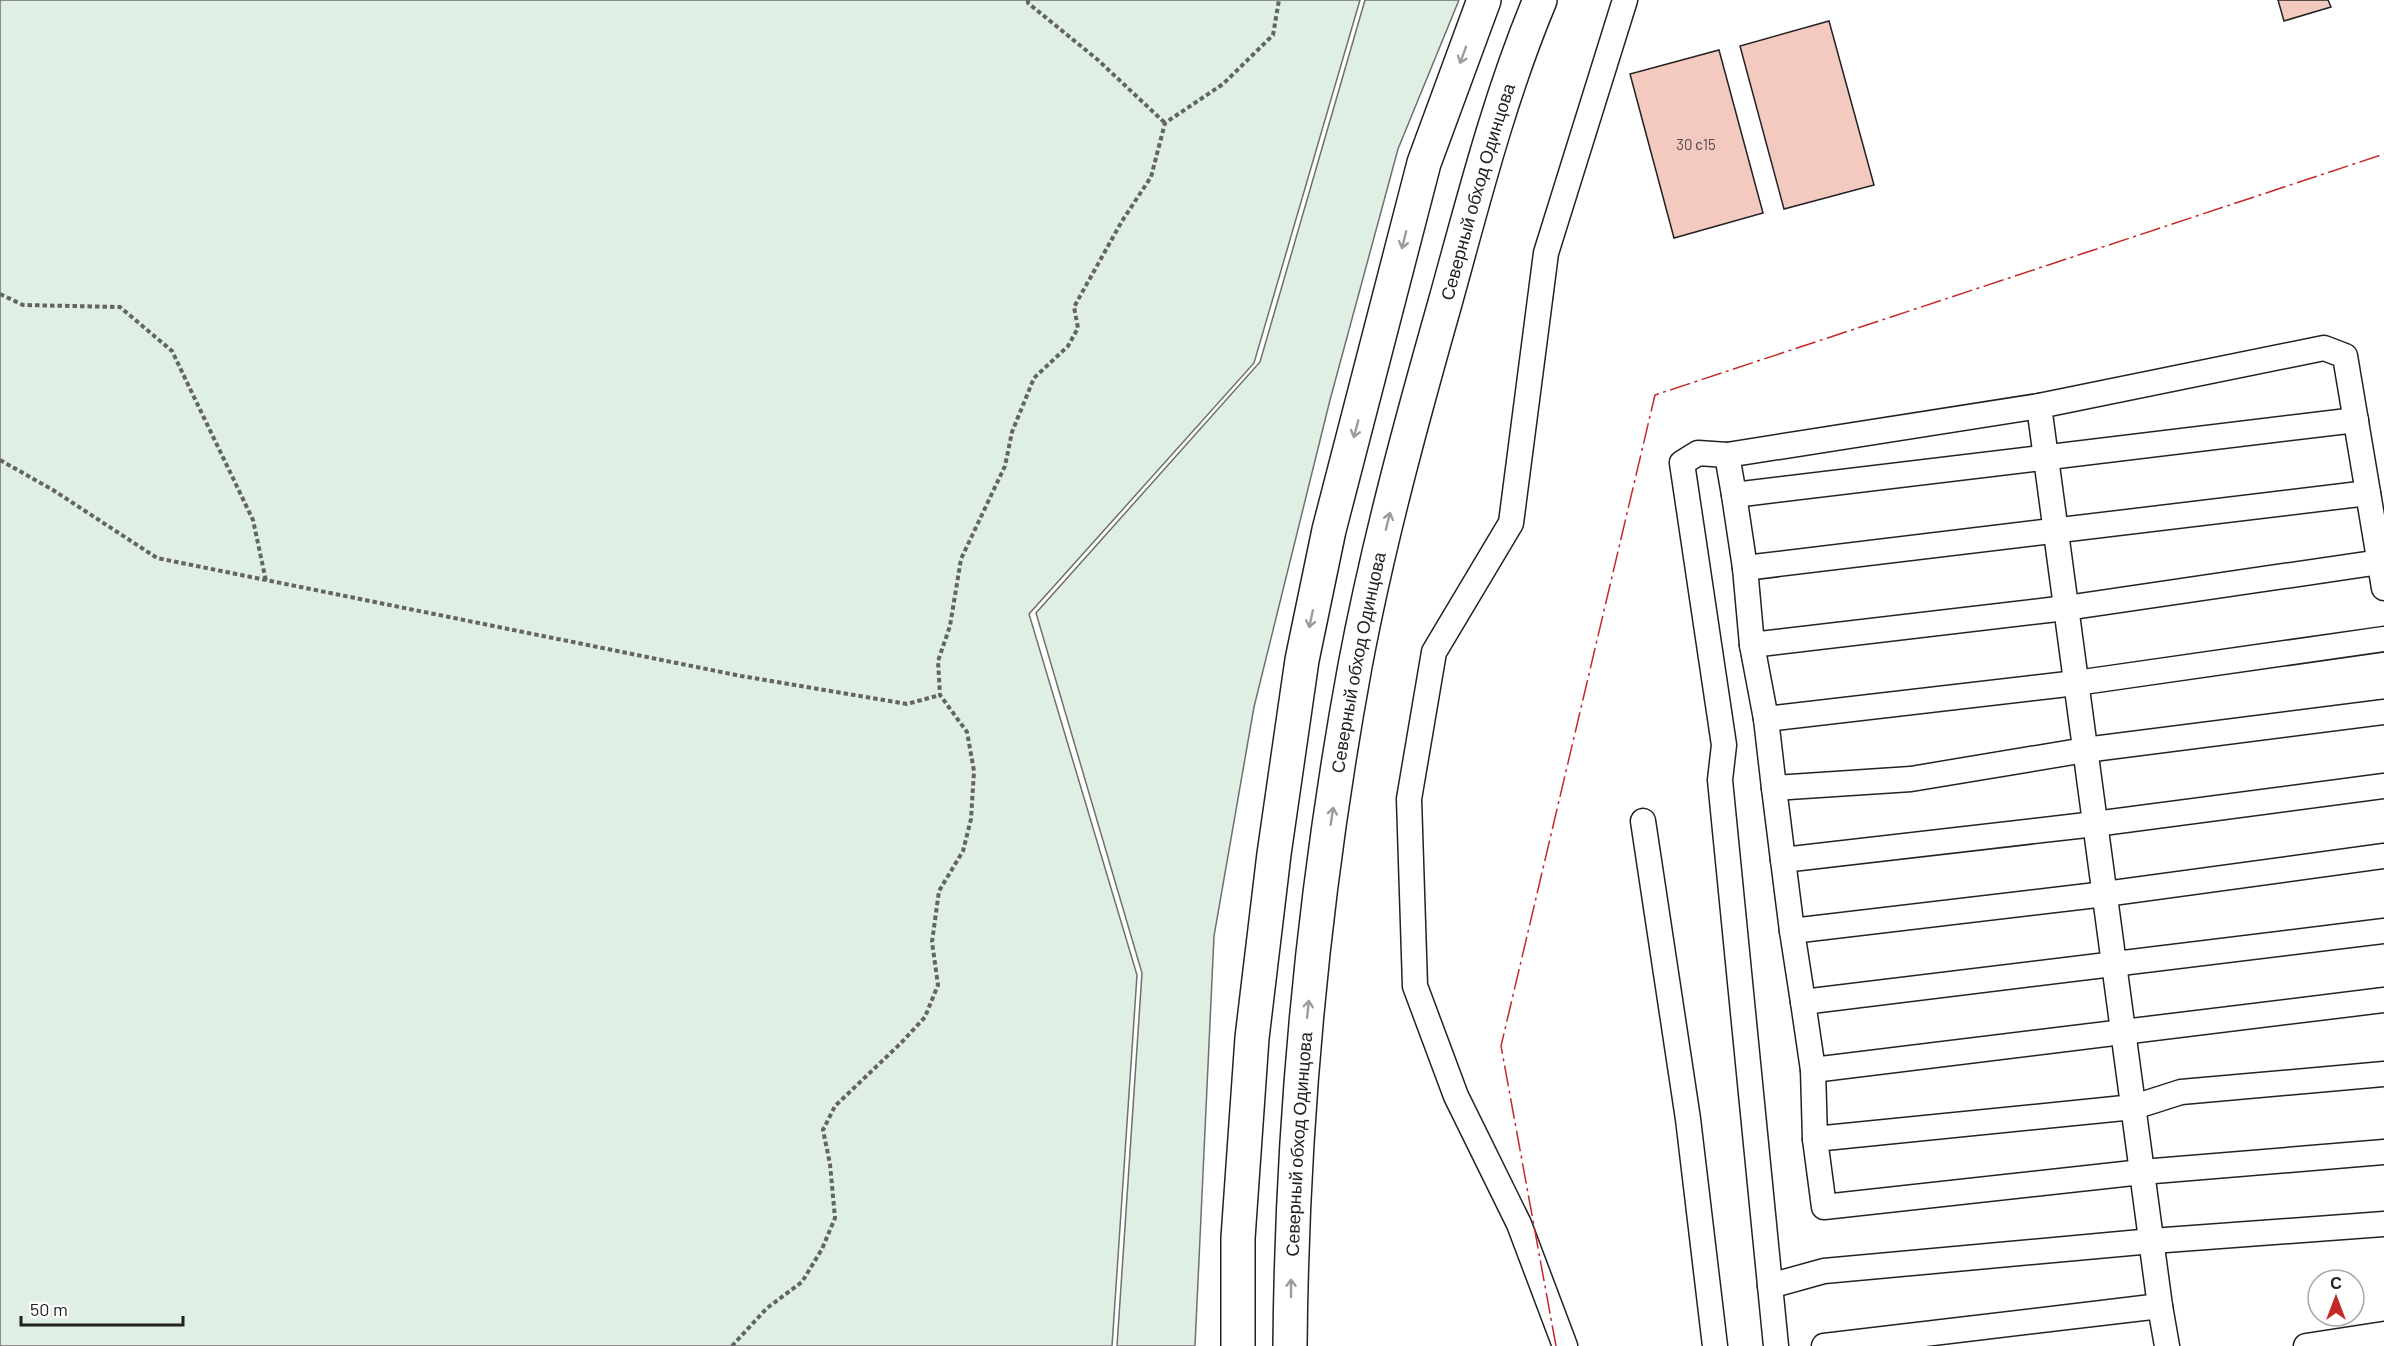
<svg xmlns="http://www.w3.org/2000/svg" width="2384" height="1346" viewBox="0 0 2384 1346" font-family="Barlow,sans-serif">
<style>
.green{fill:#e0efe3;stroke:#6f6f6f;stroke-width:1.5}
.building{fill:#f3c9c0;stroke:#222;stroke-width:1.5}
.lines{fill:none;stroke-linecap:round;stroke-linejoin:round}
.minor-casing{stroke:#222;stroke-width:27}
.highway-casing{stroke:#222;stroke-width:36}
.path{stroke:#646464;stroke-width:4;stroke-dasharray:4.5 3;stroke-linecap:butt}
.minor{stroke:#fff;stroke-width:24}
.highway{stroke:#fff;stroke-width:33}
.power{stroke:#c62828;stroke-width:1.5;stroke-dasharray:21 4.5 3 4.5;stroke-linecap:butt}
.oneway{stroke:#9c9c9c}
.labels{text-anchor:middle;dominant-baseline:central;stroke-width:4.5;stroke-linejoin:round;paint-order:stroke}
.number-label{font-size:15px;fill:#564c4a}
.street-label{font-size:18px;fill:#222;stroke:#fff}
</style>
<rect width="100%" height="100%" fill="#fff"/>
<!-- green -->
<g class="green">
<path d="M 0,0 L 1360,0 L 1254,363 L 1029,614 L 1137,975 L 1112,1346 L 0,1346 Z"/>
<path d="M 1365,0 L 1459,0 L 1398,149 L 1330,400 L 1254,707 L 1214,936 L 1195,1346 L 1117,1346 L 1142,973 L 1036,613 L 1260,362 Z"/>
</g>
<!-- building -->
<g class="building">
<path d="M 2278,0 L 2328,0 L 2331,7 L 2284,21 Z"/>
<path d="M 1829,21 L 1874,185 L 1784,209 L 1740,46 Z"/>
<path d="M 1719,50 L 1763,213 L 1674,238 L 1630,74 Z"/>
</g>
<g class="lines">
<defs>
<g id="minor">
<path d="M 2039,406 L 1727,455 L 1734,495 L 2356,420"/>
<path d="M 1727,455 L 1698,453 L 1682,463 L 1724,745 L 1720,780 L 1776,1346"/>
<path d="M 2368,493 L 1745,568 L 1752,645 L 2066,608 L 2380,562"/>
<path d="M 1734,495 L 1745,568"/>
<path d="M 2384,639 L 2076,683 L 1766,719 L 1774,788 L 1911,779 L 2085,750 L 2384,712"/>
<path d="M 1752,645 L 1766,719"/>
<path d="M 2384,786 L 2095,824 L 1783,860 L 1792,931 L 2105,894 L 2384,856"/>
<path d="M 1774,788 L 1783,860"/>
<path d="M 1643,821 L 1688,1119 L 1715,1346"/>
<path d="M 1792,931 L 1803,1002"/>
<path d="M 2384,931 L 1803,1002 L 1813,1070 L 2384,1000"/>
<path d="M 1813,1070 L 1815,1139"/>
<path d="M 2384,1074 L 2181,1092 L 2134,1107 L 1815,1139 L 1824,1207 L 2142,1172 L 2384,1152"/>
<path d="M 1770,1286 L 1824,1271 L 2152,1241 L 2384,1224"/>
<path d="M 2160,1306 L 2039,406 L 2324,348 L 2345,356 L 2384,588"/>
<path d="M 1565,1346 L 1519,1224 L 1456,1096 L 1415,986 L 1409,799 L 1434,652 L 1511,523 L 1546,253 L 1625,0"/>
<path d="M 1824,1346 L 2160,1306 L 2167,1346"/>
<path d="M 2306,1346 L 2384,1334"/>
</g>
<g id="highway">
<path d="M 1238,1346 L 1238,1238 L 1252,1038 L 1274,854 L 1302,660 L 1329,530 L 1424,163 L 1484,0"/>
<path id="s1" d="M 1290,1346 C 1292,1118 1314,889 1355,666 C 1378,544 1411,423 1445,303 C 1473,202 1499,98 1540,0"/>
</g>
</defs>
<!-- minor casing -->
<use href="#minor" class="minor-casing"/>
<!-- highway casing -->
<use href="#highway" class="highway-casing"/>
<!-- path -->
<g class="path">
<path d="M 1028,0 L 1028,3 L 1098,60 L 1165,123"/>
<path d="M 0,294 L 23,305 L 120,307 L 172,351 L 253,520 L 266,581"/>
<path d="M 0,460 L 53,490 L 157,558 L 741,676 L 907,704 L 940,695"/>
<path d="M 732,1346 L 767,1308 L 802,1282 L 822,1249 L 835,1218 L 830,1164 L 823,1130 L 835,1106 L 901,1043 L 925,1017 L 938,985 L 932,942 L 939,891 L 963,851 L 971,819 L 974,771 L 967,732 L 940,695 L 938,661 L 950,626 L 961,559 L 1005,466 L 1012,432 L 1034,378 L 1068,346 L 1078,328 L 1074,307 L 1122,221 L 1151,177 L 1165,123 L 1223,84 L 1273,35 L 1279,0"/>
</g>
<!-- minor -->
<use href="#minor" class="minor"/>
<!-- highway -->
<use href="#highway" class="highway"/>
<!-- power -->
<path class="power" d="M 1556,1346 L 1501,1046 L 1655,395 L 2384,154"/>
</g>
<!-- one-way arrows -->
<defs><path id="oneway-shaft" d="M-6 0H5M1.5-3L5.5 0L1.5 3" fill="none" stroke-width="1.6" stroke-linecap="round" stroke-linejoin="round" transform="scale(1.5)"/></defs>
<g class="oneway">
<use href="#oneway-shaft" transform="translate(1463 55) rotate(110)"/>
<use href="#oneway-shaft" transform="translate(1404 240) rotate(104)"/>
<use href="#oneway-shaft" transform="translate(1356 429) rotate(105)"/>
<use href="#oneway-shaft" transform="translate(1388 521) rotate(-76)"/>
<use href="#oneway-shaft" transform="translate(1311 619) rotate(102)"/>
<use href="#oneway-shaft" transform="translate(1332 816) rotate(-81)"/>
<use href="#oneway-shaft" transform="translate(1308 1009) rotate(-84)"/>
<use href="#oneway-shaft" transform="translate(1291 1288) rotate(-90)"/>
</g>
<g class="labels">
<!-- number labels -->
<g class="number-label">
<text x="1696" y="144">30 с15</text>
</g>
<!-- street labels -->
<g class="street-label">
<text stroke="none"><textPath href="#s1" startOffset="1174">Северный обход Одинцова</textPath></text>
<text stroke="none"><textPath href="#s1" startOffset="688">Северный обход Одинцова</textPath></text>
<text stroke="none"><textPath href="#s1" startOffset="202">Северный обход Одинцова</textPath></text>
</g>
</g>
<!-- north arrow -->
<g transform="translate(2336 1298)"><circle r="28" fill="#ffffff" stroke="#a7a7a7" stroke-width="1.5"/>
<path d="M0-4.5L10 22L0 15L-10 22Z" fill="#c62828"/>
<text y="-9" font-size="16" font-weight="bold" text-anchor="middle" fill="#222222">С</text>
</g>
<!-- scale -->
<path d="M21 1316v9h162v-9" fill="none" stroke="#222222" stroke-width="3"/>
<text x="30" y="1316" font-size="18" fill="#222222" stroke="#ffffff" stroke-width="4.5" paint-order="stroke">50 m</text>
</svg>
